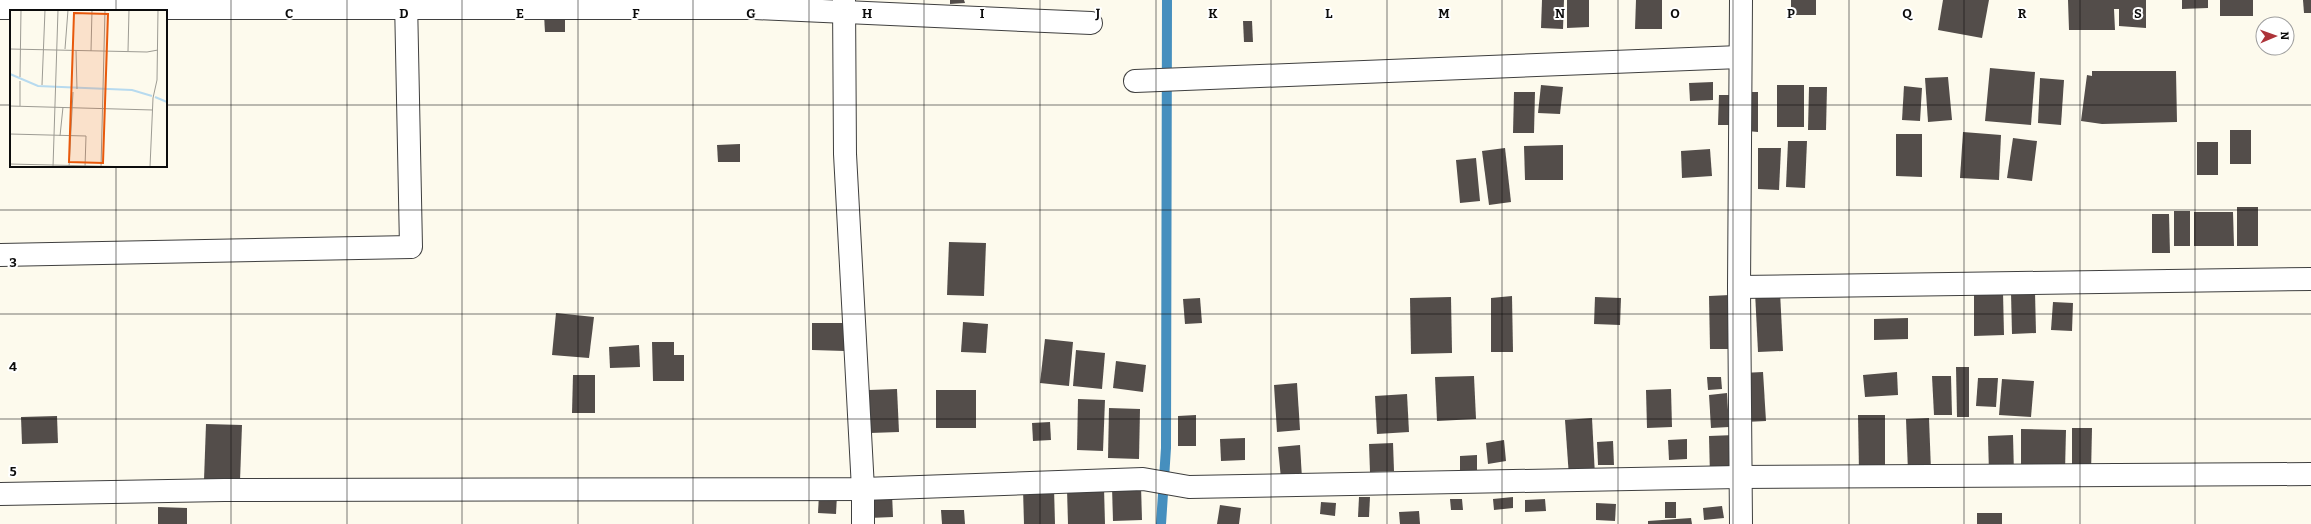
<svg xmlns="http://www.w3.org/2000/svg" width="2311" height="524" viewBox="0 0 2311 524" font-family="Bitter,serif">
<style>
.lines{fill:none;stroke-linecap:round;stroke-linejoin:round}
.stream{stroke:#468fbe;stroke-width:10}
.building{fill:#534d4a}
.minor-casing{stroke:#3f3f3f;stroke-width:24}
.minor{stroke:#fff;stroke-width:22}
.grid{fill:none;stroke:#0c0c0c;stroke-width:1;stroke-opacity:0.55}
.inset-river{fill:none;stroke:#b7daef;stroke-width:2}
.inset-road{fill:none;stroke:#9d9b93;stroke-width:1}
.view{fill:#e8590c;fill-opacity:0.15;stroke:#e8590c;stroke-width:2}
.inset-edge{fill:none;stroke:#0c0c0c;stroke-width:2}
.grid-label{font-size:13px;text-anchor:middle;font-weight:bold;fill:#0c0c0c;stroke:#fff;stroke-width:4;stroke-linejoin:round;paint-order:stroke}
</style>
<rect width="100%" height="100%" fill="#fdfaed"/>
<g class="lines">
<!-- stream -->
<path class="stream" d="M 1161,524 L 1166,448 L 1167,0"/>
</g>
<!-- building -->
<g class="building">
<path d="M 950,0 L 964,0 L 965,3 L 950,4 Z"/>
<path d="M 1542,0 L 1564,0 L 1563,29 L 1541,28 Z"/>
<path d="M 1567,0 L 1589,0 L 1589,27 L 1567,28 Z"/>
<path d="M 1636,0 L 1662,0 L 1662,29 L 1635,29 Z"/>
<rect x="1791" y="0" width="25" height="15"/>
<path d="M 1943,0 L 1989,0 L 1982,38 L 1938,30 Z"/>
<path d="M 2068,0 L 2146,0 L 2146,28 L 2119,26 L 2119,9 L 2114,9 L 2115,30 L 2069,30 Z"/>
<path d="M 2182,0 L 2208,0 L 2208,8 L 2182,9 Z"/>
<rect x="2220" y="0" width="33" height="16"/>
<path d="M 2303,0 L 2311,0 L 2311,13 L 2304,13 Z"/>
<path d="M 565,14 L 565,32 L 545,32 L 544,15 Z"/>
<path d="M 1243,21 L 1252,21 L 1253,42 L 1244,42 Z"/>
<path d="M 1990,68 L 2035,72 L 2031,125 L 1985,121 Z"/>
<path d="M 2092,71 L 2176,71 L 2177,122 L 2102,124 L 2081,121 L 2087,75 L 2092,76 Z"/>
<path d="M 1948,77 L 1952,120 L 1928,122 L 1925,78 Z"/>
<path d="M 2040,78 L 2064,80 L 2061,125 L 2038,123 Z"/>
<path d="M 1713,82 L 1713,100 L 1690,101 L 1689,83 Z"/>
<path d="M 1541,85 L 1563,87 L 1560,114 L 1538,113 Z"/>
<rect x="1777" y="85" width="27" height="42"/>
<path d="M 1904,86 L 1922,88 L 1920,121 L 1902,120 Z"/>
<path d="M 1809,87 L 1827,87 L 1826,130 L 1808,130 Z"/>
<path d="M 1514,92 L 1535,92 L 1534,133 L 1513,133 Z"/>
<path d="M 1746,92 L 1758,92 L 1758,132 L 1747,131 Z"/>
<path d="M 1719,95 L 1733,95 L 1733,125 L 1718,125 Z"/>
<rect x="2230" y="130" width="21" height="34"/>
<path d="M 1963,132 L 2001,135 L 1999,180 L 1960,178 Z"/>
<path d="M 1896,134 L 1922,134 L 1922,177 L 1896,176 Z"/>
<path d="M 2013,138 L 2037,141 L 2032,181 L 2007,178 Z"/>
<path d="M 1788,141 L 1807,141 L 1805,188 L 1786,187 Z"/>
<rect x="2197" y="142" width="21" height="33"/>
<path d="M 740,144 L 740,162 L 718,162 L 717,145 Z"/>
<path d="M 1563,145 L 1563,180 L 1525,180 L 1524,146 Z"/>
<path d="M 1505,148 L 1511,202 L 1489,205 L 1482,151 Z"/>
<path d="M 1758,148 L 1781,148 L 1779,190 L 1758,189 Z"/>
<path d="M 1710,149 L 1712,176 L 1682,178 L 1681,151 Z"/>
<path d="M 1476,158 L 1480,201 L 1460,203 L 1456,160 Z"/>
<rect x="2237" y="207" width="21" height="39"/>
<rect x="2174" y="211" width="16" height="35"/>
<path d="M 2194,212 L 2233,212 L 2234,246 L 2194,246 Z"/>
<path d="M 2152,214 L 2169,214 L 2170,253 L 2152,253 Z"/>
<path d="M 949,242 L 986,243 L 984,296 L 947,295 Z"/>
<path d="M 1755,292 L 1780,292 L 1783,351 L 1758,352 Z"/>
<path d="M 2003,292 L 2004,335 L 1974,336 L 1974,293 Z"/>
<path d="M 2035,292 L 2036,333 L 2012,334 L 2011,293 Z"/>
<path d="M 1730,295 L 1732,349 L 1710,349 L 1709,296 Z"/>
<path d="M 1512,296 L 1513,352 L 1491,352 L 1491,298 Z"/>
<path d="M 1451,297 L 1452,353 L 1411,354 L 1410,298 Z"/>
<path d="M 1595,297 L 1621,298 L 1620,325 L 1594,324 Z"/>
<path d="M 1200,298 L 1202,323 L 1185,324 L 1183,299 Z"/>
<path d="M 2053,302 L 2073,303 L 2072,331 L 2051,330 Z"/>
<path d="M 556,313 L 594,317 L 589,358 L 552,355 Z"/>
<path d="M 1908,318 L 1908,339 L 1874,340 L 1874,319 Z"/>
<path d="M 963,322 L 988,324 L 986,353 L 961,352 Z"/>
<path d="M 812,323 L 845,323 L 845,351 L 812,350 Z"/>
<path d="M 1045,339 L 1073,342 L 1069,386 L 1040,383 Z"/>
<path d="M 652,342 L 674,342 L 674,355 L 684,355 L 684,381 L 653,381 Z"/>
<path d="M 639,345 L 640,367 L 610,368 L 609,347 Z"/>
<path d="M 1076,350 L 1105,353 L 1102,389 L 1073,386 Z"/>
<path d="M 1116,361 L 1146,365 L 1143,392 L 1113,388 Z"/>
<path d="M 1956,367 L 1969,367 L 1969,417 L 1957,417 Z"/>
<path d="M 1763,372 L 1766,421 L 1745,422 L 1742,373 Z"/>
<path d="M 1897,372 L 1898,395 L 1865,397 L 1863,375 Z"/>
<path d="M 573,375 L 595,375 L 595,413 L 572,413 Z"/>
<path d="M 1474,376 L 1476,419 L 1437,421 L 1435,377 Z"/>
<path d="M 1932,376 L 1951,376 L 1952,415 L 1934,415 Z"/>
<path d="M 1707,377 L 1721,377 L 1722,389 L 1708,390 Z"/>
<path d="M 1978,378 L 1998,378 L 1996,407 L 1976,406 Z"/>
<path d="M 2002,379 L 2034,381 L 2031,417 L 1999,415 Z"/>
<path d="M 1297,383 L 1300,430 L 1277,432 L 1274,385 Z"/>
<path d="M 897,389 L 899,432 L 870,433 L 869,390 Z"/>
<path d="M 1671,389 L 1672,427 L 1647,428 L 1646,390 Z"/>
<rect x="936" y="390" width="40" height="38"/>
<path d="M 1727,393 L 1729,427 L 1711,428 L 1709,395 Z"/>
<path d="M 1407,394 L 1409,432 L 1377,434 L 1375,396 Z"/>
<path d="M 1078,399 L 1105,400 L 1103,451 L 1077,450 Z"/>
<path d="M 1109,408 L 1140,409 L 1139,459 L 1108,458 Z"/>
<path d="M 1196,415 L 1196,446 L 1178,446 L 1178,416 Z"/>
<path d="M 1858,415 L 1885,415 L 1885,471 L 1859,472 Z"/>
<path d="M 57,416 L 58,443 L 22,444 L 21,417 Z"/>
<path d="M 1592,418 L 1595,476 L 1569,477 L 1565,420 Z"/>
<path d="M 1929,418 L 1931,471 L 1908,472 L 1906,419 Z"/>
<path d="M 1050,422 L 1051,440 L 1033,441 L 1032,423 Z"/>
<path d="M 206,424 L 242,425 L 240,481 L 204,480 Z"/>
<path d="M 2072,428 L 2092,428 L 2091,474 L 2072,474 Z"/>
<path d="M 2021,429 L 2066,430 L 2065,471 L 2021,472 Z"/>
<path d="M 1735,435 L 1735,475 L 1710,476 L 1709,436 Z"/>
<path d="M 2013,435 L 2014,474 L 1989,474 L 1988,436 Z"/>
<path d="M 1245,438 L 1245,460 L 1221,461 L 1220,439 Z"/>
<path d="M 1687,439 L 1687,459 L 1669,460 L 1668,440 Z"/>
<path d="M 1504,440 L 1506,461 L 1488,464 L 1486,443 Z"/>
<path d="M 1613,441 L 1614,465 L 1598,465 L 1597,442 Z"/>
<path d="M 1393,443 L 1394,471 L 1370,472 L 1369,444 Z"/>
<path d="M 1300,445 L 1302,478 L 1281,479 L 1278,447 Z"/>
<path d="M 1477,455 L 1477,472 L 1460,473 L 1460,456 Z"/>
<path d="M 1141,486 L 1142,520 L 1113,521 L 1112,487 Z"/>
<path d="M 1054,488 L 1055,524 L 1024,524 L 1023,489 Z"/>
<path d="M 1104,488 L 1105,524 L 1068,524 L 1067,489 Z"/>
<path d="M 892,493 L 893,517 L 869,518 L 869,494 Z"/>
<path d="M 819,494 L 837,495 L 836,514 L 818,513 Z"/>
<path d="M 1359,497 L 1370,497 L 1369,517 L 1358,517 Z"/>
<path d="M 1513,497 L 1513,508 L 1494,510 L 1493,499 Z"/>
<path d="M 1450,499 L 1462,499 L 1463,510 L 1451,510 Z"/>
<path d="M 1545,499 L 1546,511 L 1525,512 L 1525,500 Z"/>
<path d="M 1321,502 L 1336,503 L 1335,516 L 1320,514 Z"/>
<rect x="1665" y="502" width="11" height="16"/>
<path d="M 1596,503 L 1616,504 L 1615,521 L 1596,520 Z"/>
<path d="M 1220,505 L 1241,508 L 1239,524 L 1217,524 Z"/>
<path d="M 1722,506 L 1724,518 L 1704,520 L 1703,508 Z"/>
<path d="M 158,507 L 187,508 L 187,524 L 158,524 Z"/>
<path d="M 941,510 L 964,510 L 965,524 L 942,524 Z"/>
<path d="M 1419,511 L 1420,524 L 1400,524 L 1399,512 Z"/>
<rect x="1977" y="513" width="25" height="11"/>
<path d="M 1691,518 L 1692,524 L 1648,524 L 1648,521 Z"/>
</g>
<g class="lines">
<defs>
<g id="minor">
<path d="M 844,0 L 845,154 L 863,489 L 863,524"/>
<path d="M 1741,0 L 1739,287 L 1741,524"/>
<path d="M 0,8 L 755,8 L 1091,23"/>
<path d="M 1135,81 L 1740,57"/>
<path d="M 0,255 L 411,247 L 406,0"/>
<path d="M 1739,287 L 2311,279"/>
<path d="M 0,494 L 224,490 L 863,489 L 1143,479 L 1189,487 L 1739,477 L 2311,474"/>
</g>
</defs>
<!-- minor casing -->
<use href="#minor" class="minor-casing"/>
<!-- minor -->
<use href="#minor" class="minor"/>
</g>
<!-- grid -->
<path class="grid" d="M 116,0 L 116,11M 231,0 L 231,524M 347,0 L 347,524M 462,0 L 462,524M 578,0 L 578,524M 693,0 L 693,524M 809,0 L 809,524M 924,0 L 924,524M 1040,0 L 1040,524M 1156,0 L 1156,524M 1271,0 L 1271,524M 1387,0 L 1387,524M 1502,0 L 1502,524M 1618,0 L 1618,524M 1733,0 L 1733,524M 1849,0 L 1849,524M 1964,0 L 1964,524M 2080,0 L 2080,524M 2195,0 L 2195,524M 0,105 L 11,105M 166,105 L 2311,105M 116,166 L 116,524M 0,210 L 2311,210M 0,314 L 2311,314M 0,419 L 2311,419"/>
<!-- overview -->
<g transform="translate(10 10)">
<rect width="157" height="157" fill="#fdfaed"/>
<path class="inset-river" d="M 0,64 L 28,76 L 122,80 L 142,86M 145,87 L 157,92"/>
<path class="inset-road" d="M 0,39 L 137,42 L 148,40M 55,39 L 58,0M 66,40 L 67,79M 81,41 L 82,0M 118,41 L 119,0M 10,67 L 11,0M 32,75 L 35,0M 0,96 L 143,100M 10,96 L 10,71M 0,124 L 76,126 L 75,157M 50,126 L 53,97M 0,154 L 125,157M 43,157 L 48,0M 59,157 L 63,82M 91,157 L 95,0M 140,157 L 143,88 L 147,70 L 148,0"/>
<path class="view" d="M 64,3 L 98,4 L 93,153 L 59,152 Z"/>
<rect width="157" height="157" class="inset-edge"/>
</g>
<g class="grid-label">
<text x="289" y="18">C</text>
<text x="404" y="18">D</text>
<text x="520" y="18">E</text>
<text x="636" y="18">F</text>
<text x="751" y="18">G</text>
<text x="867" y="18">H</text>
<text x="982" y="18">I</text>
<text x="1098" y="18">J</text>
<text x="1213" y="18">K</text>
<text x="1329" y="18">L</text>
<text x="1444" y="18">M</text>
<text x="1560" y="18">N</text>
<text x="1675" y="18">O</text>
<text x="1791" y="18">P</text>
<text x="1907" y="18">Q</text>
<text x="2022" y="18">R</text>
<text x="2138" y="18">S</text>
<text x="13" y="267">3</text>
<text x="13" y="371">4</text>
<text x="13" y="476">5</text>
</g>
<!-- north arrow -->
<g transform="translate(2275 36) rotate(88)"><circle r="19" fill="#ffffff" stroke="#9e9e9e"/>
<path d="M0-3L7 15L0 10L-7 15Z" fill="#ad3339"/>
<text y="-6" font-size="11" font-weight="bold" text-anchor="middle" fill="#0c0c0c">N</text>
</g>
</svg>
